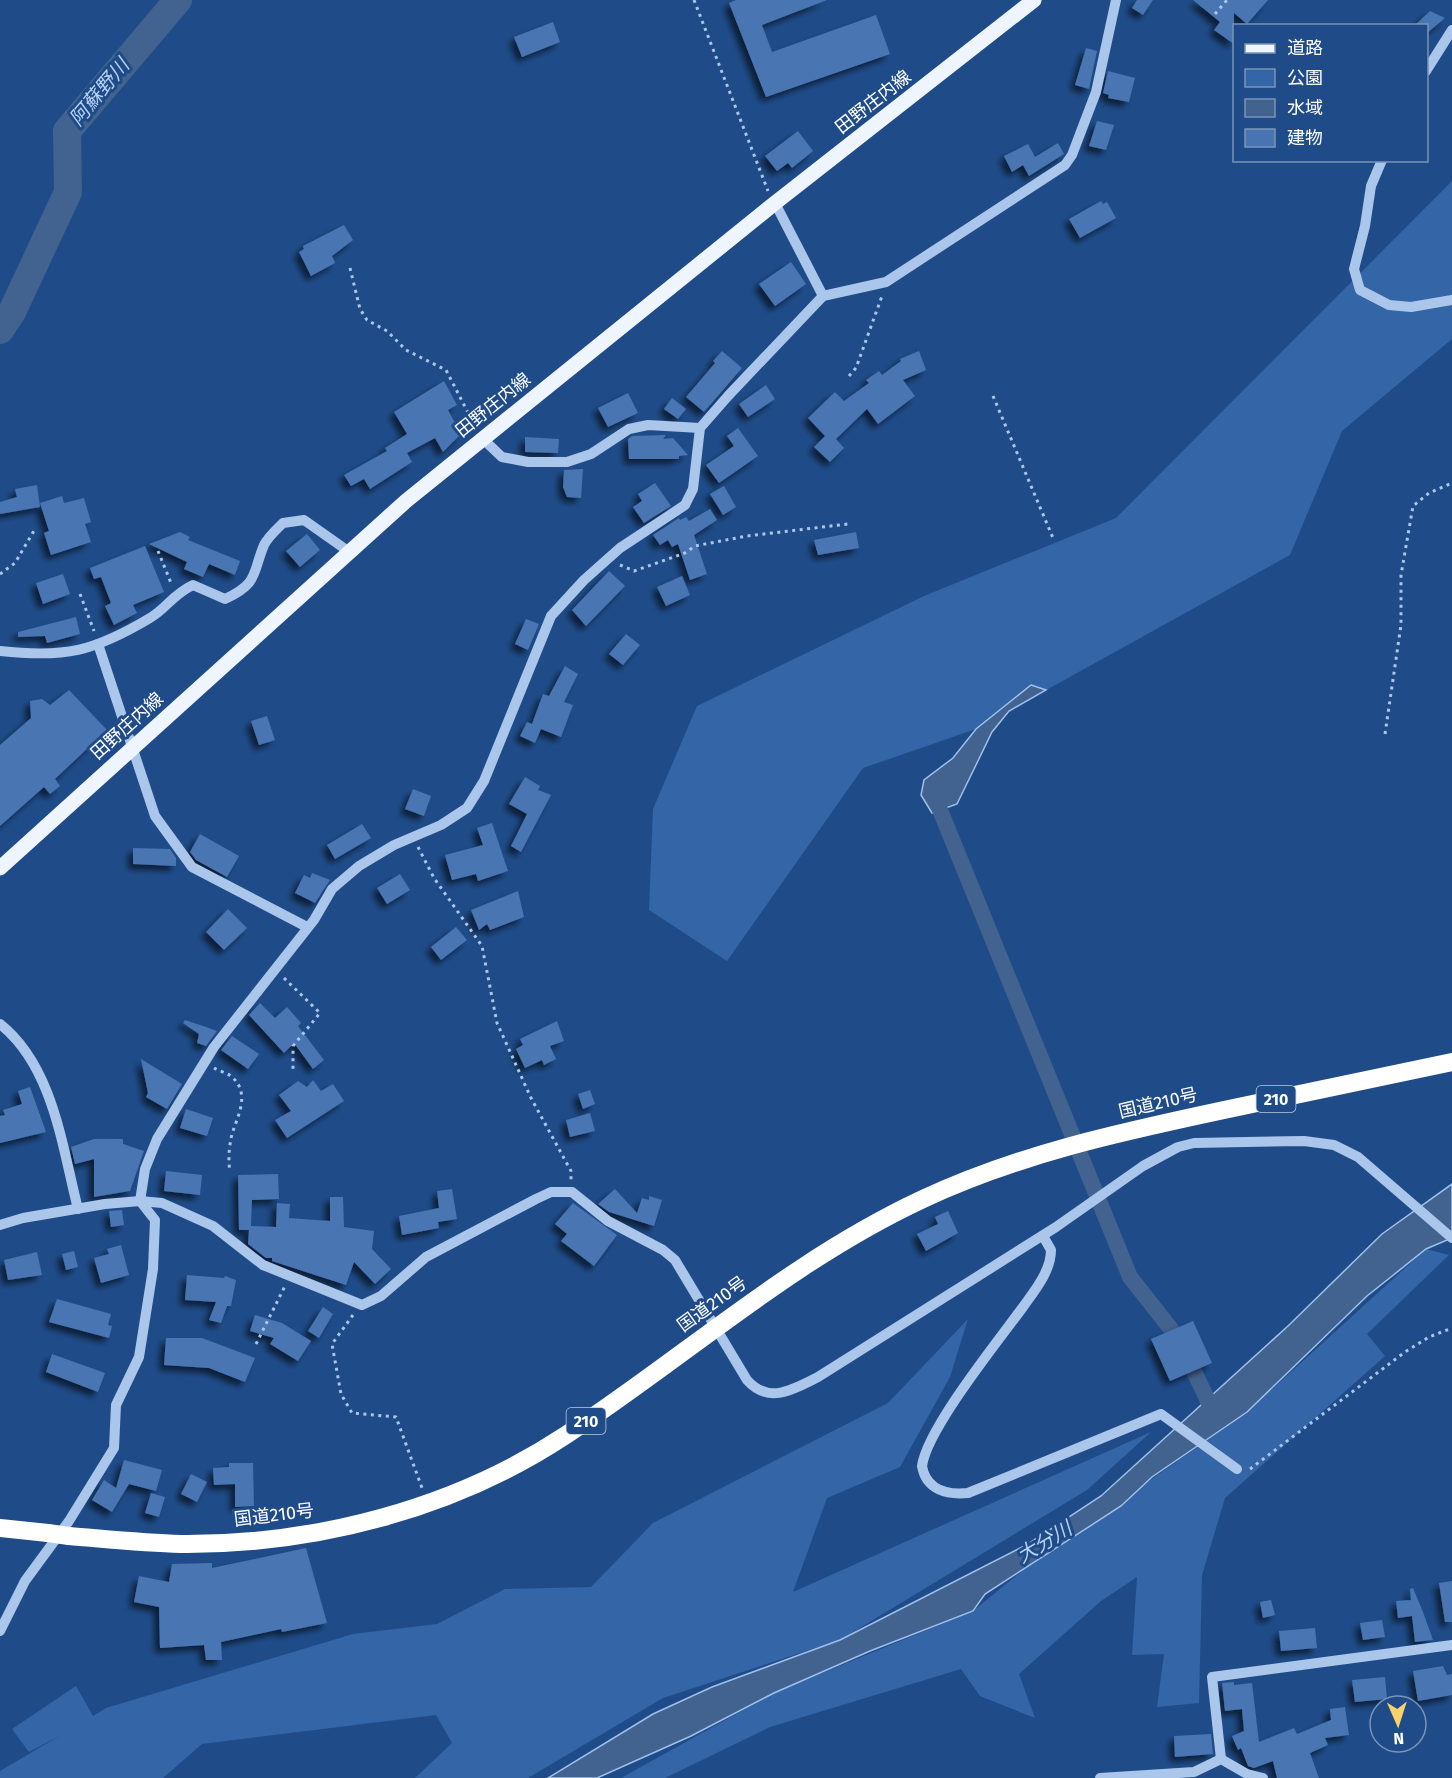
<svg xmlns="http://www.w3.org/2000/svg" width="1452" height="1778" viewBox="0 0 1452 1778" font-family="'Fira Sans','Noto Sans JP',sans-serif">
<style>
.green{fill:#3365a7}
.water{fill:#42628f;stroke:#9ec1ec;stroke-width:1.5}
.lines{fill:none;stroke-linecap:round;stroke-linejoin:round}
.canal{stroke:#42628f;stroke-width:16}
.river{stroke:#42628f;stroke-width:28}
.building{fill:#4875b2;filter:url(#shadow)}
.path{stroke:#abc6eb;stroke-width:3;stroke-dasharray:3 4.5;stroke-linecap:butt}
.minor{stroke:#abc6eb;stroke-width:10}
.major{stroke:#eff5fe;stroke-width:15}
.highway{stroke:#fff;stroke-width:18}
.highway-bridge{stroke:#fff;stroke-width:18}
.labels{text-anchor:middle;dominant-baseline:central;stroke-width:6;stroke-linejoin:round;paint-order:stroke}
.shield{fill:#1f4c89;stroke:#bcc9dc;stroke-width:1.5}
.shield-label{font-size:16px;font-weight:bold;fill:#fff}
.street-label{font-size:18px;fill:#fff;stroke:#1f4c89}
.water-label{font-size:20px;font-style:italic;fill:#b6d1f2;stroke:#1f4c89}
</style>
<defs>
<filter id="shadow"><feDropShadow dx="-5" dy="5" stdDeviation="3" flood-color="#0009"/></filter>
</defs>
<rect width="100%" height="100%" fill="#1f4c89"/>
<!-- green -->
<g class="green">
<path d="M 1452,181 L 1452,339 L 1342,431 L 1290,555 L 976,729 L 863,768 L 727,961 L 649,910 L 653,809 L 697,706 L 924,596 L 1116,518 Z"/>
<path d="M 1426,1249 L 1449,1255 L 1367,1334 L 1385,1356 L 1225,1498 L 1202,1575 L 1199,1703 L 1157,1707 L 1164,1654 L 1132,1655 L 1137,1577 L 1101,1601 L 1019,1674 L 1035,1718 L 980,1696 L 961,1669 L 770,1727 L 665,1778 L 621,1778 L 774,1693 L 973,1611 L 1028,1566 L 1247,1412 Z"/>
<path d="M 968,1319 L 950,1377 L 900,1467 L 827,1498 L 793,1592 L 1151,1432 L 1087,1490 L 840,1640 L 663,1698 L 528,1778 L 415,1778 L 452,1743 L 436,1715 L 202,1744 L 163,1778 L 0,1778 L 0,1771 L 61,1735 L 29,1752 L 12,1729 L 76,1686 L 93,1716 L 106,1708 L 353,1634 L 437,1624 L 505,1589 L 591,1587 L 653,1523 L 888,1403 Z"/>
</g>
<!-- water -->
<g class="water">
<path d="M 1031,685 L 1046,690 L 1009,711 L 992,732 L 957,804 L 932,813 L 921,795 L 924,780 L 953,758 L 976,729 Z"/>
<path d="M 1452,1184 L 1452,1238 L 1426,1249 L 1367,1296 L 1247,1412 L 1152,1477 L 1121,1506 L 985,1594 L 973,1611 L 870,1651 L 774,1693 L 691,1736 L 597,1778 L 548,1778 L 653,1714 L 712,1687 L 840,1640 L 1028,1544 L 1101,1496 L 1288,1326 L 1382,1234 Z"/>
</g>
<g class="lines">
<!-- canal -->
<path class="canal" d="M 940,810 L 1130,1277 L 1178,1338 L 1211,1407"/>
<!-- river -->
<path class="river" d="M 0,330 L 12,312 L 68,192 L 67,131 L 178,0"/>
</g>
<!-- building -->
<g class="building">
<path d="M 736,0 L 827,0 L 762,25 L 772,52 L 876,15 L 890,54 L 766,97 L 729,3 Z"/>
<path d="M 1137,0 L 1153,0 L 1143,15 L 1132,8 Z"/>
<path d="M 1193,0 L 1268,0 L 1247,24 L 1234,13 L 1234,44 L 1214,30 L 1220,22 Z"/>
<path d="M 1430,11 L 1445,18 L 1426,34 L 1426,26 L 1414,26 Z"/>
<path d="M 553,22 L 560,42 L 522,57 L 514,37 Z"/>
<path d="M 1086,48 L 1097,51 L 1089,89 L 1075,85 Z"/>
<path d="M 1108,71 L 1135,78 L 1129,102 L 1108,98 L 1109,95 L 1103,93 Z"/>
<path d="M 1097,121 L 1114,125 L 1106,150 L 1089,146 Z"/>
<path d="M 798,131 L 813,151 L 792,168 L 788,163 L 777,171 L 765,156 Z"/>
<path d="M 1058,143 L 1064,154 L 1029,176 L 1023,165 L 1012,172 L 1004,156 L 1028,144 L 1035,157 Z"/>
<path d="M 1101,201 L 1103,204 L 1107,202 L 1116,218 L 1080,238 L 1069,219 Z"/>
<path d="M 344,225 L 353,240 L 332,256 L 335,263 L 311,276 L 299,252 L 304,249 L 303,246 Z"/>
<path d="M 791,262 L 806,284 L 775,306 L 759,284 Z"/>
<path d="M 722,351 L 742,368 L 704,412 L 686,397 L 715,363 L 713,361 Z"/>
<path d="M 919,351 L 926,370 L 903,380 L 915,396 L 878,424 L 867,409 L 836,439 L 844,448 L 830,462 L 814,447 L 825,436 L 808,418 L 835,392 L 844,401 L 869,383 L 866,380 L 879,371 L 882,375 L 901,361 L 900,359 Z"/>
<path d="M 444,381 L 457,405 L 448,410 L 461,434 L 443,452 L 435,438 L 407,453 L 412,462 L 370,489 L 364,479 L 351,486 L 344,475 L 387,451 L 385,448 L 407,434 L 394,412 Z"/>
<path d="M 766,385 L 775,399 L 748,417 L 739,404 Z"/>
<path d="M 628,393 L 638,413 L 608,427 L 598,408 Z"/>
<path d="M 672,398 L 686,409 L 678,419 L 664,409 Z"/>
<path d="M 738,428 L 758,456 L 719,483 L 706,465 L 734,446 L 727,436 Z"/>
<path d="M 666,435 L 663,439 L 673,438 L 688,455 L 679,456 L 679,459 L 629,459 L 628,439 L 632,436 Z"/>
<path d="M 525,437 L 559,439 L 558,453 L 525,452 Z"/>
<path d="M 583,469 L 581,498 L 567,497 L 563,487 L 564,470 Z"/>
<path d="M 655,483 L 671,506 L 644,523 L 633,507 L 642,501 L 638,494 Z"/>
<path d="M 37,485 L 40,507 L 0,514 L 0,502 L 17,497 L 15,489 Z"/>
<path d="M 724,486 L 736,507 L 723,515 L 710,494 Z"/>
<path d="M 62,496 L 64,503 L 84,498 L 91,522 L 85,524 L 91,542 L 51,555 L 44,533 L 49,531 L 40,503 Z"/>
<path d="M 710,509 L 717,520 L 694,535 L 707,574 L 690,580 L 678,544 L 672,547 L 668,540 L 660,545 L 653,535 L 679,518 L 680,520 L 686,517 L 689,521 Z"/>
<path d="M 180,532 L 190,537 L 188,540 L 240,561 L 235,575 L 209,564 L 203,577 L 184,569 L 187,562 L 149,544 Z"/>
<path d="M 856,532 L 859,548 L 818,555 L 814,540 Z"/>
<path d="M 307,534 L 320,550 L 300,567 L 286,551 Z"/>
<path d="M 145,546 L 164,592 L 133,605 L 137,613 L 114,625 L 105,606 L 111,603 L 101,577 L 94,579 L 90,568 Z"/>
<path d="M 609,571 L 625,586 L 586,626 L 572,610 Z"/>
<path d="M 63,574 L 70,594 L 43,604 L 36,583 Z"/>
<path d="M 682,576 L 690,595 L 666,606 L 657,587 Z"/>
<path d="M 76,617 L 80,634 L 47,643 L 45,636 L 18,637 L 18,632 Z"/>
<path d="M 526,619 L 539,624 L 528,650 L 515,644 Z"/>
<path d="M 626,634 L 640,645 L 623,665 L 609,654 Z"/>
<path d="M 565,666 L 578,674 L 564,702 L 573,705 L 561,737 L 541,729 L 535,743 L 520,736 L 527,722 L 532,724 L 543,694 L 549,696 Z"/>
<path d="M 69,690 L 107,730 L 55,779 L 60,786 L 50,794 L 44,787 L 0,826 L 0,745 L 31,718 L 30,701 L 42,699 L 50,705 Z"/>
<path d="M 267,716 L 275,740 L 259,745 L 251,721 Z"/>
<path d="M 525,777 L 540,786 L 538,790 L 551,795 L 521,852 L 511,846 L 527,814 L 509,804 Z"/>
<path d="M 413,789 L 431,796 L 424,816 L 405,809 Z"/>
<path d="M 492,823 L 508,871 L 478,881 L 476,874 L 452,880 L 445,855 L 483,845 L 477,828 Z"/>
<path d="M 362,824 L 371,838 L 335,859 L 327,845 Z"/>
<path d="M 200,834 L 239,856 L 227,877 L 196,860 L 190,852 Z"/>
<path d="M 133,848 L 170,849 L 176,858 L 176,866 L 133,864 Z"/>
<path d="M 312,873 L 330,880 L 315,903 L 295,893 L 304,875 L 310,878 Z"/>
<path d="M 400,874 L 410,890 L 387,904 L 377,888 Z"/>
<path d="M 518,891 L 524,917 L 490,930 L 487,924 L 479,930 L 471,910 Z"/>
<path d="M 228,909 L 247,928 L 224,950 L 206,932 Z"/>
<path d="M 456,927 L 467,940 L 441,960 L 431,947 Z"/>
<path d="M 260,1003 L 275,1018 L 287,1007 L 301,1023 L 298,1026 L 324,1060 L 313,1069 L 294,1043 L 284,1053 L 249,1015 Z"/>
<path d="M 185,1020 L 206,1027 L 217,1031 L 206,1046 L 197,1043 L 199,1034 L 183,1023 Z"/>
<path d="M 557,1021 L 564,1041 L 550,1046 L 556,1059 L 544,1065 L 542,1060 L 525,1068 L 516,1049 L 523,1045 L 520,1039 Z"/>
<path d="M 232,1036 L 259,1054 L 248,1069 L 221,1050 Z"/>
<path d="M 141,1059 L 182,1084 L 167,1109 L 146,1097 L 148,1093 Z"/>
<path d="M 313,1080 L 321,1091 L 333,1084 L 344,1101 L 287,1138 L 275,1120 L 291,1111 L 279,1095 L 298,1081 L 307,1087 Z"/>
<path d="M 30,1087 L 46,1132 L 0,1143 L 0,1116 L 5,1115 L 3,1110 L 22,1104 L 18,1091 Z"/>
<path d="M 590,1090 L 595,1104 L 583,1109 L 578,1094 Z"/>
<path d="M 186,1109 L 213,1118 L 207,1136 L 180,1128 Z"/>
<path d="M 590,1113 L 595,1131 L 570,1137 L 566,1120 Z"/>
<path d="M 94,1139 L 123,1139 L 123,1144 L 144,1151 L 130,1191 L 94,1197 L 94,1159 L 75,1164 L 71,1147 Z"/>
<path d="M 166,1171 L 202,1175 L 200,1195 L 164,1191 Z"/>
<path d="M 278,1174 L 279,1199 L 252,1200 L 251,1226 L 276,1227 L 277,1203 L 290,1204 L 289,1218 L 330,1221 L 330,1197 L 343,1197 L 344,1227 L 374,1231 L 372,1249 L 391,1269 L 375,1284 L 354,1262 L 346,1285 L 272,1261 L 272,1258 L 266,1258 L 248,1244 L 249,1230 L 239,1230 L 238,1175 Z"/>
<path d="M 452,1189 L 457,1219 L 438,1222 L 439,1228 L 402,1235 L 399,1216 L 439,1208 L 437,1191 Z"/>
<path d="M 615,1189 L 637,1213 L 642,1198 L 649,1200 L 649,1196 L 662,1200 L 654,1226 L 609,1212 L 598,1204 Z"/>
<path d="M 573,1203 L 617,1235 L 594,1266 L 561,1241 L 567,1234 L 555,1224 Z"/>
<path d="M 122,1210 L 124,1225 L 111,1227 L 109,1211 Z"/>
<path d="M 948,1211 L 958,1233 L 926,1251 L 917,1234 L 938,1224 L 935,1217 Z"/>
<path d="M 121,1245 L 129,1275 L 101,1283 L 94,1258 L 109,1254 L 107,1249 Z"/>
<path d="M 74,1251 L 78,1267 L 66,1270 L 62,1254 Z"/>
<path d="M 37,1252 L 42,1275 L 8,1280 L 4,1260 Z"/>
<path d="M 187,1275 L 224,1278 L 225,1276 L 236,1280 L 231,1306 L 227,1306 L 221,1323 L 209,1320 L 216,1302 L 185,1300 Z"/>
<path d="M 57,1299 L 111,1314 L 108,1325 L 112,1326 L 109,1338 L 49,1322 Z"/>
<path d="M 323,1307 L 333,1314 L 319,1338 L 308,1331 Z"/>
<path d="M 255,1315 L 282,1323 L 311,1341 L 298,1361 L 270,1344 L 274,1338 L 250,1331 Z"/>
<path d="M 1193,1321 L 1212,1363 L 1170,1381 L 1151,1339 Z"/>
<path d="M 166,1338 L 202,1338 L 255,1358 L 245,1382 L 209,1368 L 164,1365 Z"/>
<path d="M 52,1354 L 105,1373 L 98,1392 L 46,1372 Z"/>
<path d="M 124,1460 L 162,1470 L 156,1491 L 129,1484 L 112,1512 L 92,1500 L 104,1480 L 116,1488 Z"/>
<path d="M 229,1463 L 253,1463 L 254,1506 L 235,1507 L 235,1484 L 214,1485 L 213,1468 L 229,1467 Z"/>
<path d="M 191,1474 L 207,1482 L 197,1502 L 181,1494 Z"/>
<path d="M 151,1493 L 165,1497 L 159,1517 L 145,1513 Z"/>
<path d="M 306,1548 L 327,1623 L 282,1632 L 281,1629 L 221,1642 L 222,1660 L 206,1660 L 204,1645 L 160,1648 L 159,1607 L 134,1602 L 139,1576 L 169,1582 L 172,1564 L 212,1563 L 212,1568 Z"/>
<path d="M 1452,1581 L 1452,1622 L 1445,1622 L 1439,1583 Z"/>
<path d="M 1413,1588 L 1423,1612 L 1433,1640 L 1415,1642 L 1412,1616 L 1398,1618 L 1396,1601 L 1411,1600 L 1410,1589 Z"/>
<path d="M 1271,1600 L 1275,1615 L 1263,1618 L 1260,1602 Z"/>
<path d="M 1382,1620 L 1385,1637 L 1363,1640 L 1360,1623 Z"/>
<path d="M 1315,1628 L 1317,1648 L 1281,1651 L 1279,1631 Z"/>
<path d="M 1443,1666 L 1447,1675 L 1452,1674 L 1452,1695 L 1418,1701 L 1413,1671 Z"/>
<path d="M 1385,1677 L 1387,1699 L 1355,1702 L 1352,1680 Z"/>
<path d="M 1234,1682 L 1234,1685 L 1252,1683 L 1259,1742 L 1294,1728 L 1297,1734 L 1331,1720 L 1330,1709 L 1345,1707 L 1349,1735 L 1325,1738 L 1328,1745 L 1310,1753 L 1319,1778 L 1277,1778 L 1273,1761 L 1254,1768 L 1248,1766 L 1241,1748 L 1238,1750 L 1232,1736 L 1244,1731 L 1242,1709 L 1225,1711 L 1222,1683 Z"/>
<path d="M 1211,1734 L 1213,1754 L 1175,1757 L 1174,1736 Z"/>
</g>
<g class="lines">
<!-- path -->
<g class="path">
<path d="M 694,0 L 768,191"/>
<path d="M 1215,14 L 1227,0"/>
<path d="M 350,268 L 360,309 L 367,320 L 387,331 L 406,350 L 446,370 L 475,426"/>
<path d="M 849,376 L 856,368 L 882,296"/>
<path d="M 993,396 L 1053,538"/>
<path d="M 158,551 L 171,583"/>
<path d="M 620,565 L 634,571 L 685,553 L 695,546 L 747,536 L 848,524"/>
<path d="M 0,574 L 15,563 L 35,529"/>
<path d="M 80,594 L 94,631"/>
<path d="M 1385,734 L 1401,625 L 1401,575 L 1413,506 L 1429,493 L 1452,483"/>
<path d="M 418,847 L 434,878 L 482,946 L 497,1023 L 531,1098 L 571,1171 L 571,1181"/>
<path d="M 284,978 L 320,1013 L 293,1046 L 293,1071"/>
<path d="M 214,1068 C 219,1071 227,1073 231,1076 C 251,1093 238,1115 232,1134 C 229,1147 228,1159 230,1172"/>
<path d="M 353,1315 L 332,1344 L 341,1394 L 352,1413 L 396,1417 L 422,1488"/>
<path d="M 256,1344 L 285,1286"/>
<path d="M 1250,1469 L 1405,1352 L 1429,1337 L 1452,1328"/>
</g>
<!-- minor -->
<g class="minor">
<path d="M 1426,71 L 1452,30"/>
<path d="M 1382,160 L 1371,186 L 1365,226 L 1354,269 L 1360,290 L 1389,305 L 1411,307 L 1452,300"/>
<path d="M 775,203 L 823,296"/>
<path d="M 482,438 L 502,457 L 528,462 L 567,462 L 591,454 L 629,429 L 648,425 L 700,428"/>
<path d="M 98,644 L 155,816 L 192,867 L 307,927"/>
<path d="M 0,651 C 65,658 93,652 150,618 C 167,608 172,595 193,585 L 225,599 C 259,583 252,574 264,545 C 268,537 277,529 283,523 L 304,520 L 348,551"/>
<path d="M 0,1024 C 53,1066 62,1146 78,1209"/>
<path d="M 0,1225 L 23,1218 L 105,1204 L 140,1201 L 162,1203 L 213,1226 L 263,1265 L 362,1305 L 381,1296 L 426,1257 L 536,1199 L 551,1192 L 572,1192 L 608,1221 L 663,1250 L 675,1260 L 747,1380 C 769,1405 794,1389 818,1377 L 1056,1227 L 1143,1166 L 1178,1147 L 1194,1143 L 1304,1141 L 1334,1145 L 1358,1157 L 1452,1238"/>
<path d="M 1043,1236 L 1051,1250 C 1051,1271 1035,1290 1023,1307 C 998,1341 927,1429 922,1466 C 926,1490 947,1495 968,1493 L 1161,1414 L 1237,1469"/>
<path d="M 0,1631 L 25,1581 L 69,1521 L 114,1448 L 116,1405 L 139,1357 L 153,1269 L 155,1220 L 140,1201 L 145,1169 L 157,1139 L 214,1047 L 314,920 L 332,889 L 359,866 L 394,845 L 441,825 L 467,808 L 484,781 L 551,616 L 584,580 L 620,548 L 685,505 L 693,489 L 700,428 L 728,396 L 823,296 L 886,282 L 1065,165 L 1072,155 L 1096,92 L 1116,0"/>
<path d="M 1221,1759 L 1212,1677 L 1452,1645"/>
<path d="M 1221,1759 L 1247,1774 L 1263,1778"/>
<path d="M 1100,1778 L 1194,1772 L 1221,1759"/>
</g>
<!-- major -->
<path class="major" d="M 0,868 L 406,501 L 775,203 L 1034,0"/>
<!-- highway -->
<g class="highway">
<path d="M 0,1528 L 48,1533"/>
<path d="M 69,1536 C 106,1539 144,1543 181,1544 C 315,1545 454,1509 566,1435 C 686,1356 792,1260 923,1199 C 1019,1154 1121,1132 1224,1110 C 1300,1094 1376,1078 1452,1062"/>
</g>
<!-- highway-bridge -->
<path class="highway-bridge" d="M 48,1533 L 69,1536"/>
</g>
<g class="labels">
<!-- shield labels -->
<g class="shield">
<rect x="1256.5" y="1086" width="39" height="26" rx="4.5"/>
<rect x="566.5" y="1408" width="39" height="26" rx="4.5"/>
</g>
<g class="shield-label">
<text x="1276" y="1099">210</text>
<text x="586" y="1421">210</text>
</g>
<!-- street labels -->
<g class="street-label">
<text transform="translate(873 102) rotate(-38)">田野庄内線</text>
<text transform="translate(493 405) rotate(-39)">田野庄内線</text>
<text transform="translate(127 726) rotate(-42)">田野庄内線</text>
<text transform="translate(1158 1103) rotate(-13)">国道210号</text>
<text transform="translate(712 1304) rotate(-36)">国道210号</text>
<text transform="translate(274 1515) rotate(-7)">国道210号</text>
</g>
<!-- water labels -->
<g class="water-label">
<text transform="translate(99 92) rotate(-50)">阿蘇野川</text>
<text transform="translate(1044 1542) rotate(-31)">大分川</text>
</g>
</g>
<!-- legend -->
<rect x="1233" y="24" width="195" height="138" fill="#1f4c89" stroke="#7994b8" stroke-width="1.5"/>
<rect x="1245" y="44" width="30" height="9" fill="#eff5fe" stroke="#7994b8" stroke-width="1.5"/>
<text x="1287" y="54" font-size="18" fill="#ffffff">道路</text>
<rect x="1245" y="69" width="30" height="18" fill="#3365a7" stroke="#7994b8" stroke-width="1.5"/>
<text x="1287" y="84" font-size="18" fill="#ffffff">公園</text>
<rect x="1245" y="99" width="30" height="18" fill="#42628f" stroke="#7994b8" stroke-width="1.5"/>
<text x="1287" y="114" font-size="18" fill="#ffffff">水域</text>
<rect x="1245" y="129" width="30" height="18" fill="#4875b2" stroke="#7994b8" stroke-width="1.5"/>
<text x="1287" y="144" font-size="18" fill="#ffffff">建物</text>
<!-- north arrow -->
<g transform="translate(1398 1724) rotate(177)"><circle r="28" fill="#1f4c89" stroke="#7994b8" stroke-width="1.5"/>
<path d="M0-4.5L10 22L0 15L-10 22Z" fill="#f9d26b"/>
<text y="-9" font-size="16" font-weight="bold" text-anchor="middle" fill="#ffffff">N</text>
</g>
</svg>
